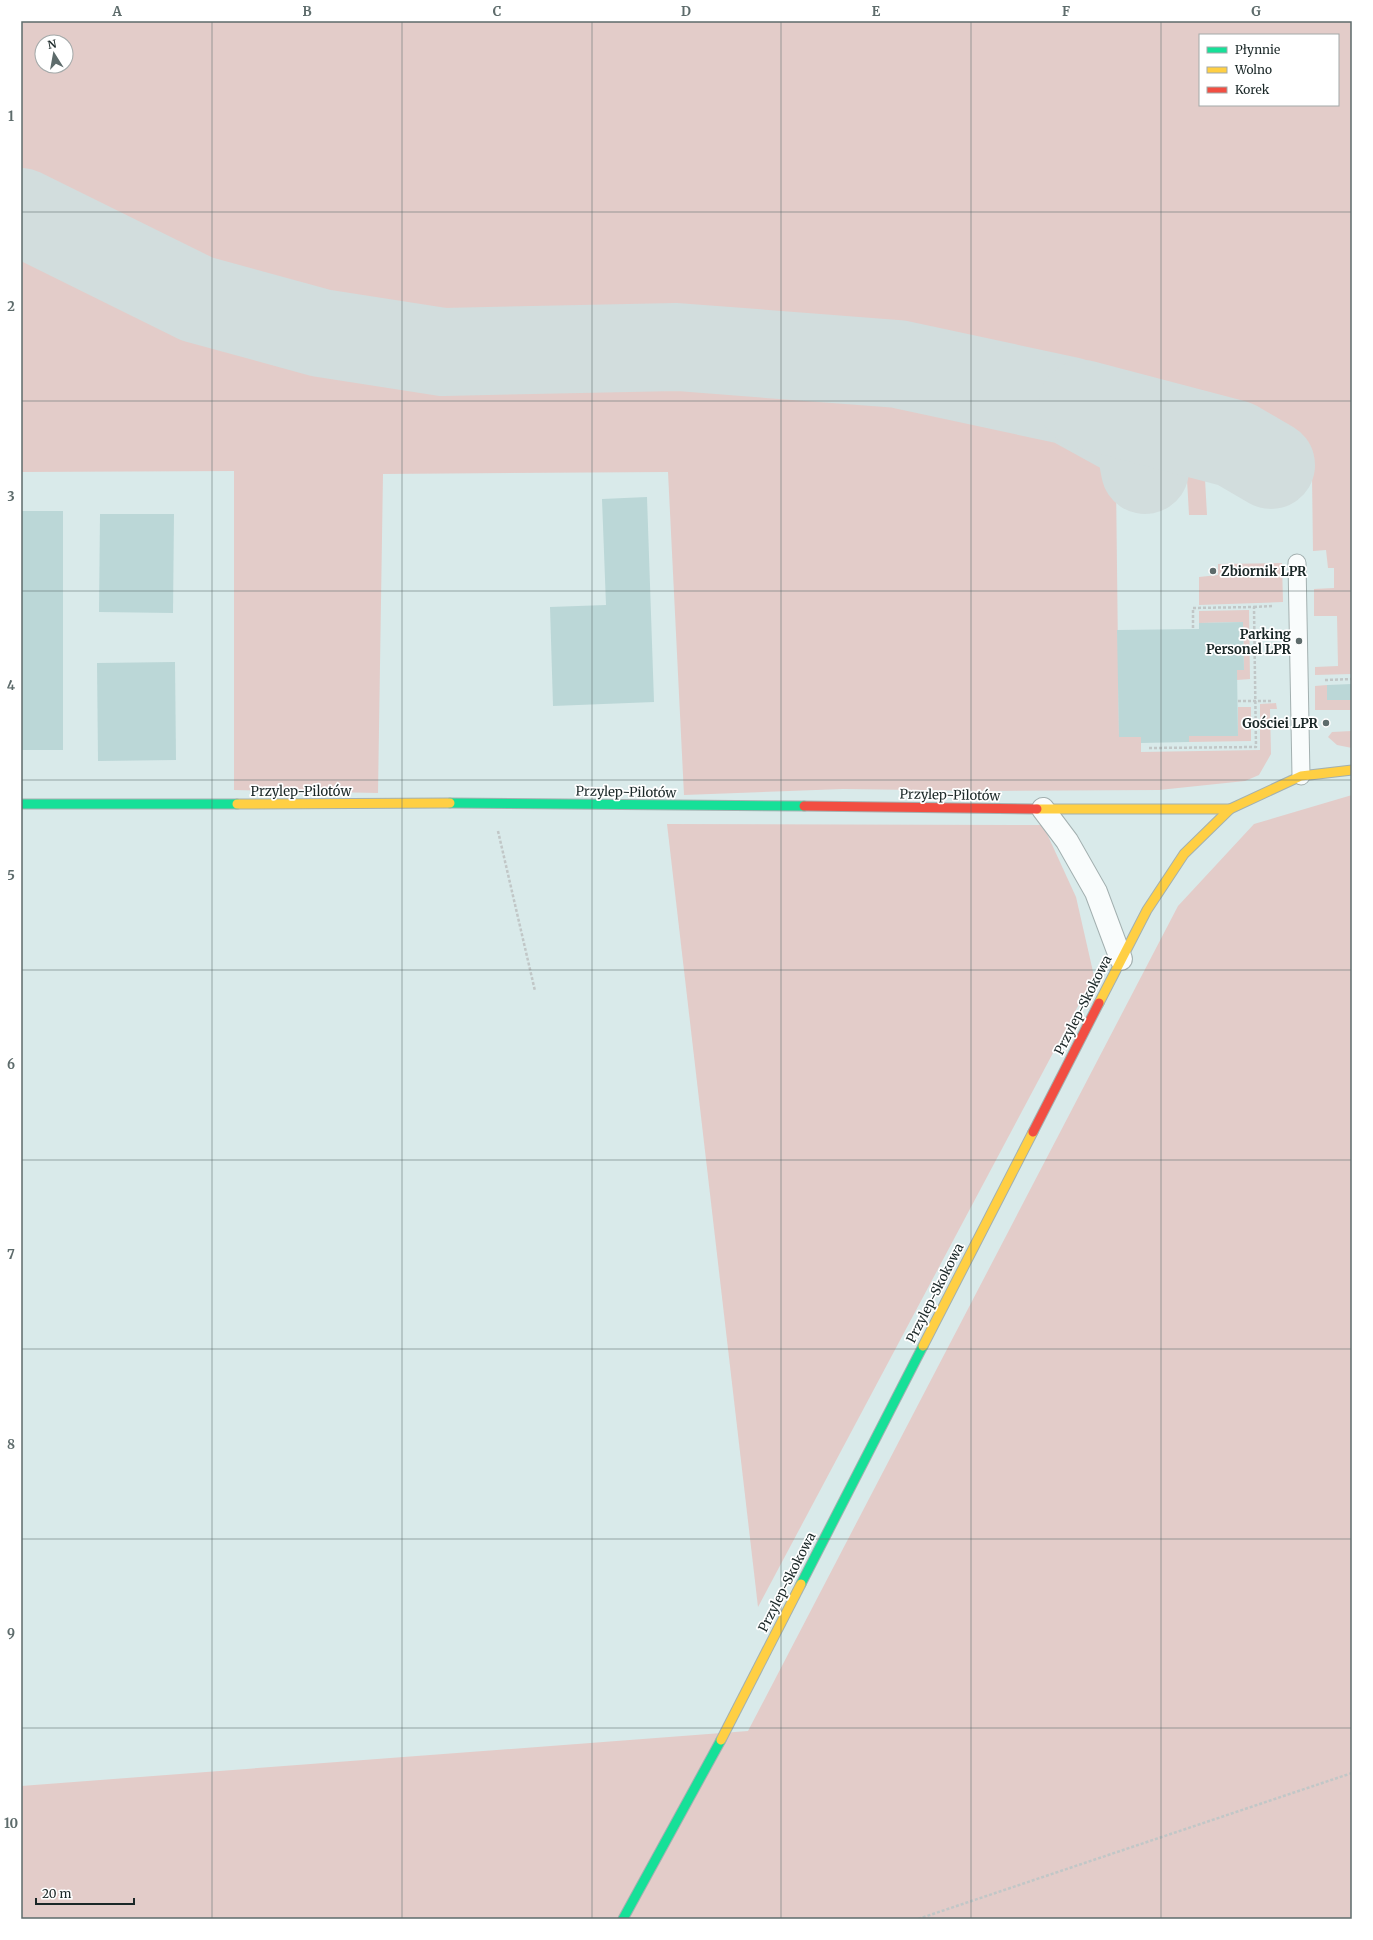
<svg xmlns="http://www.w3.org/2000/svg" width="1373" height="1940" viewBox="0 0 1373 1940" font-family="Merriweather,serif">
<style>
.green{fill:#e3ccc9;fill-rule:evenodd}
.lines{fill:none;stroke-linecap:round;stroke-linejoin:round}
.taxiway{stroke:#d2dddd;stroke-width:88}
.building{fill:#bbd7d7}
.lane-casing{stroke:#a3b0b0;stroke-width:19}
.street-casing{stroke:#a3b0b0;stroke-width:24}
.fast-casing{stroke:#a3b0b0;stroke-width:11}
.slow-casing{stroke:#a3b0b0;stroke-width:11}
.jam-casing{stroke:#a3b0b0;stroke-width:11}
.path{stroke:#c1c7c7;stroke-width:2.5;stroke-dasharray:3 2;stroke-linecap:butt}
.lane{stroke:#f9fcfc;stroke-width:17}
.street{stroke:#f9fcfc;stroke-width:22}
.fast{stroke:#16e098;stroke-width:9}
.slow{stroke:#ffcf43;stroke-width:9}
.jam{stroke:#f24e42;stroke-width:9}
.grid{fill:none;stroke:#5d6b6b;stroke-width:1;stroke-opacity:0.55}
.poi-dot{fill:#5d6b6b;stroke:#fff;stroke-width:1.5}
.labels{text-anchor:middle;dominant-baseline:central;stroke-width:3.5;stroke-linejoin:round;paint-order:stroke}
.poi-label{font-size:13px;font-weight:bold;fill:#1a2727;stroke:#fff;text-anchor:end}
.street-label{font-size:13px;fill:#1a2727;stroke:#fff}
.neatline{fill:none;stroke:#5d6b6b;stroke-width:1.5}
.grid-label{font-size:13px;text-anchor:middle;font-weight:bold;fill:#5d6b6b}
</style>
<rect width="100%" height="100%" fill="#d9eaea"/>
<!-- green -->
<g class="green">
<path d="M 21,21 L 1352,21 L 1352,674 L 1315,675 L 1315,667 L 1338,666 L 1337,616 L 1314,616 L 1314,589 L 1334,588 L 1334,568 L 1328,568 L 1326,550 L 1313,551 L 1312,476 L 1205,479 L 1207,515 L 1189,515 L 1187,479 L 1116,482 L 1119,736 L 1141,737 L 1141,752 L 1260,750 L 1260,704 L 1276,703 L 1277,709 L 1270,709 L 1271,754 L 1259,775 L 1245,781 L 1159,790 L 987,791 L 843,789 L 684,795 L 668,472 L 383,474 L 378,793 L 234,790 L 234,471 L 21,472 ZM 1200,35 L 1338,35 L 1338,105 L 1200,105 ZM 42,42 L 66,42 L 66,66 L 42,66 Z"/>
<path d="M 1282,563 L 1283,602 L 1199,605 L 1199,577 L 1218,575 L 1218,564 Z"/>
<path d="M 1249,610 L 1250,679 L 1237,680 L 1237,670 L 1244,670 L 1243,622 L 1199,623 L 1199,611 Z"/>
<path d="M 1327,685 L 1328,700 L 1352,700 L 1352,710 L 1315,710 L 1315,686 Z"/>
<path d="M 1238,707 L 1251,707 L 1251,741 L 1189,742 L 1189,736 L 1238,736 Z"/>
<path d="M 1352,731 L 1352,748 L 1337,745 L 1328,737 L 1332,732 Z"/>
<path d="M 1352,795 L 1352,1919 L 21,1919 L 21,1786 L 748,1731 L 1178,906 L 1254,824 Z"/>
<path d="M 667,824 L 1043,825 L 1076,897 L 1094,976 L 758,1607 Z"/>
</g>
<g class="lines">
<!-- taxiway -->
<g class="taxiway">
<path d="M 21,212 L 197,299 L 321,333 L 443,352 L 677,347 L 898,364 L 1070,401 L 1139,439 L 1145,470"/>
<path d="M 1083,404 L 1235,444 L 1271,465"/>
</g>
</g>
<!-- building -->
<g class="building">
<path d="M 647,497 L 654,702 L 553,706 L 550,607 L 606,605 L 602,499 Z"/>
<rect x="21" y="511" width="42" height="239"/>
<path d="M 100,514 L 174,514 L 173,613 L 99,612 Z"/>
<path d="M 1243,622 L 1244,670 L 1237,670 L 1238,736 L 1189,736 L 1189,742 L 1141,743 L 1141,737 L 1119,737 L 1117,630 L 1199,629 L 1199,623 Z"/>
<path d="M 175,662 L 176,760 L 98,761 L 97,663 Z"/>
<path d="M 1352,684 L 1352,700 L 1327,700 L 1327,685 Z"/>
</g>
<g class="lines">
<defs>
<path id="lane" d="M 1297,563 L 1301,776"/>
<path id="street" d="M 1043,809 L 1067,841 L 1096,892 L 1121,959"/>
<g id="fast">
<path d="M 450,803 L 804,806"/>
<path d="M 21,804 L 237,804"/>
<path d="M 801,1584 L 923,1346"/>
<path d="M 623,1919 L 721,1740"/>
</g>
<g id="slow">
<path d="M 237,804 L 450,803"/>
<path d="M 1037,809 L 1230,809"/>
<path d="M 1099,1003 L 1147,910 L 1184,854 L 1230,809 L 1301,776 L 1352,770"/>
<path d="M 923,1346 L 1033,1132"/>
<path d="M 721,1740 L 801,1584"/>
</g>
<g id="jam">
<path d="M 804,806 L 1037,809"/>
<path d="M 1033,1132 L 1099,1003"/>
</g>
</defs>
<!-- lane casing -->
<use href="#lane" class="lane-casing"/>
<!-- street casing -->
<use href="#street" class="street-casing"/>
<!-- fast casing -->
<use href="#fast" class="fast-casing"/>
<!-- slow casing -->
<use href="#slow" class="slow-casing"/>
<!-- jam casing -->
<use href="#jam" class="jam-casing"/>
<!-- path -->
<g class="path">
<path d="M 1254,607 L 1273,606"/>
<path d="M 1325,680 L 1352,679"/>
<path d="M 1238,701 L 1273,701"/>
<path d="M 1149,748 L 1256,747 L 1254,607 L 1193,608 L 1193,629"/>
<path d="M 498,831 L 535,991"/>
<path d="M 918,1919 L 1352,1773"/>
</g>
<!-- lane -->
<use href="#lane" class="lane"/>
<!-- street -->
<use href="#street" class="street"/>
<!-- fast -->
<use href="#fast" class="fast"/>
<!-- slow -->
<use href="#slow" class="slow"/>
<!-- jam -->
<use href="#jam" class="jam"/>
</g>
<!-- grid -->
<path class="grid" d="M 212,21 L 212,1919M 402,21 L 402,1919M 592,21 L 592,1919M 781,21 L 781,1919M 971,21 L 971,1919M 1161,21 L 1161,1919M 21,212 L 1352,212M 21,401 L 1352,401M 21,591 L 1352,591M 21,780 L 1352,780M 21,970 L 1352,970M 21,1160 L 1352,1160M 21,1349 L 1352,1349M 21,1539 L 1352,1539M 21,1728 L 1352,1728"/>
<!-- markers -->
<g class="poi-dot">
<circle cx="1213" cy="571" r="4"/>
<circle cx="1299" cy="641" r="4"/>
<circle cx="1326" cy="723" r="4"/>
</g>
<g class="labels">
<!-- poi labels -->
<g class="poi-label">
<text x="1221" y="571" text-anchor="start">Zbiornik LPR</text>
<text x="1291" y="634">Parking<tspan x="1291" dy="15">Personel LPR</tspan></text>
<text x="1318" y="723">Gościei LPR</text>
</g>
<!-- street labels -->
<g class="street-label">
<text x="301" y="791">Przylep-Pilotów</text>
<text transform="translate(626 792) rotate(1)">Przylep-Pilotów</text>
<text transform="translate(950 795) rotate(1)">Przylep-Pilotów</text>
<text transform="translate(1083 1005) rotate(-63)">Przylep-Skokowa</text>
<text transform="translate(935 1293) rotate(-63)">Przylep-Skokowa</text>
<text transform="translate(787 1582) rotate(-63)">Przylep-Skokowa</text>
</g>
</g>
<!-- border -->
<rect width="1373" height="1940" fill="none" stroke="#ffffff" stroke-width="44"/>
<!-- legend -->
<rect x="1199" y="34" width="140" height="72" fill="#ffffff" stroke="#a3a9a9"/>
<rect x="1207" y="47" width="20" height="6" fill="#16e098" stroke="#a3a9a9"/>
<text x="1235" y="54" font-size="12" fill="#1a2727">Płynnie</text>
<rect x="1207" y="67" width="20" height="6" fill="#ffcf43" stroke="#a3a9a9"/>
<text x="1235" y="74" font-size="12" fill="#1a2727">Wolno</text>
<rect x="1207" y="87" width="20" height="6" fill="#f24e42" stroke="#a3a9a9"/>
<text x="1235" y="94" font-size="12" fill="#1a2727">Korek</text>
<!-- north arrow -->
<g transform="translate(54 54) rotate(349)"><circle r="19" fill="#ffffff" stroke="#a3a9a9"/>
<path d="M0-3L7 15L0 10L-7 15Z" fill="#5d6b6b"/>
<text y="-6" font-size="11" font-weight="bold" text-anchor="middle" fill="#1a2727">N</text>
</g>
<!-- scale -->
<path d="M36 1898v6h98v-6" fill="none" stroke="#1a2727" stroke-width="2"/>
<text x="42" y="1898" font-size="12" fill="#1a2727" stroke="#ffffff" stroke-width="3" paint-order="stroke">20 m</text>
<rect x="22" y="22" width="1329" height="1896" class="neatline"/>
<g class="grid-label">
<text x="117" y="16">A</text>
<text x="307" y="16">B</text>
<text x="497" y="16">C</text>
<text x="686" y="16">D</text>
<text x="876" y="16">E</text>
<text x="1066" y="16">F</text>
<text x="1256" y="16">G</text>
<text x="11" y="121">1</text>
<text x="11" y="311">2</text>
<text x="11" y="501">3</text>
<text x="11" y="690">4</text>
<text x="11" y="880">5</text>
<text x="11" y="1069">6</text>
<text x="11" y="1259">7</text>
<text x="11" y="1449">8</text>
<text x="11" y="1638">9</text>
<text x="11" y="1828">10</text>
</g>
</svg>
